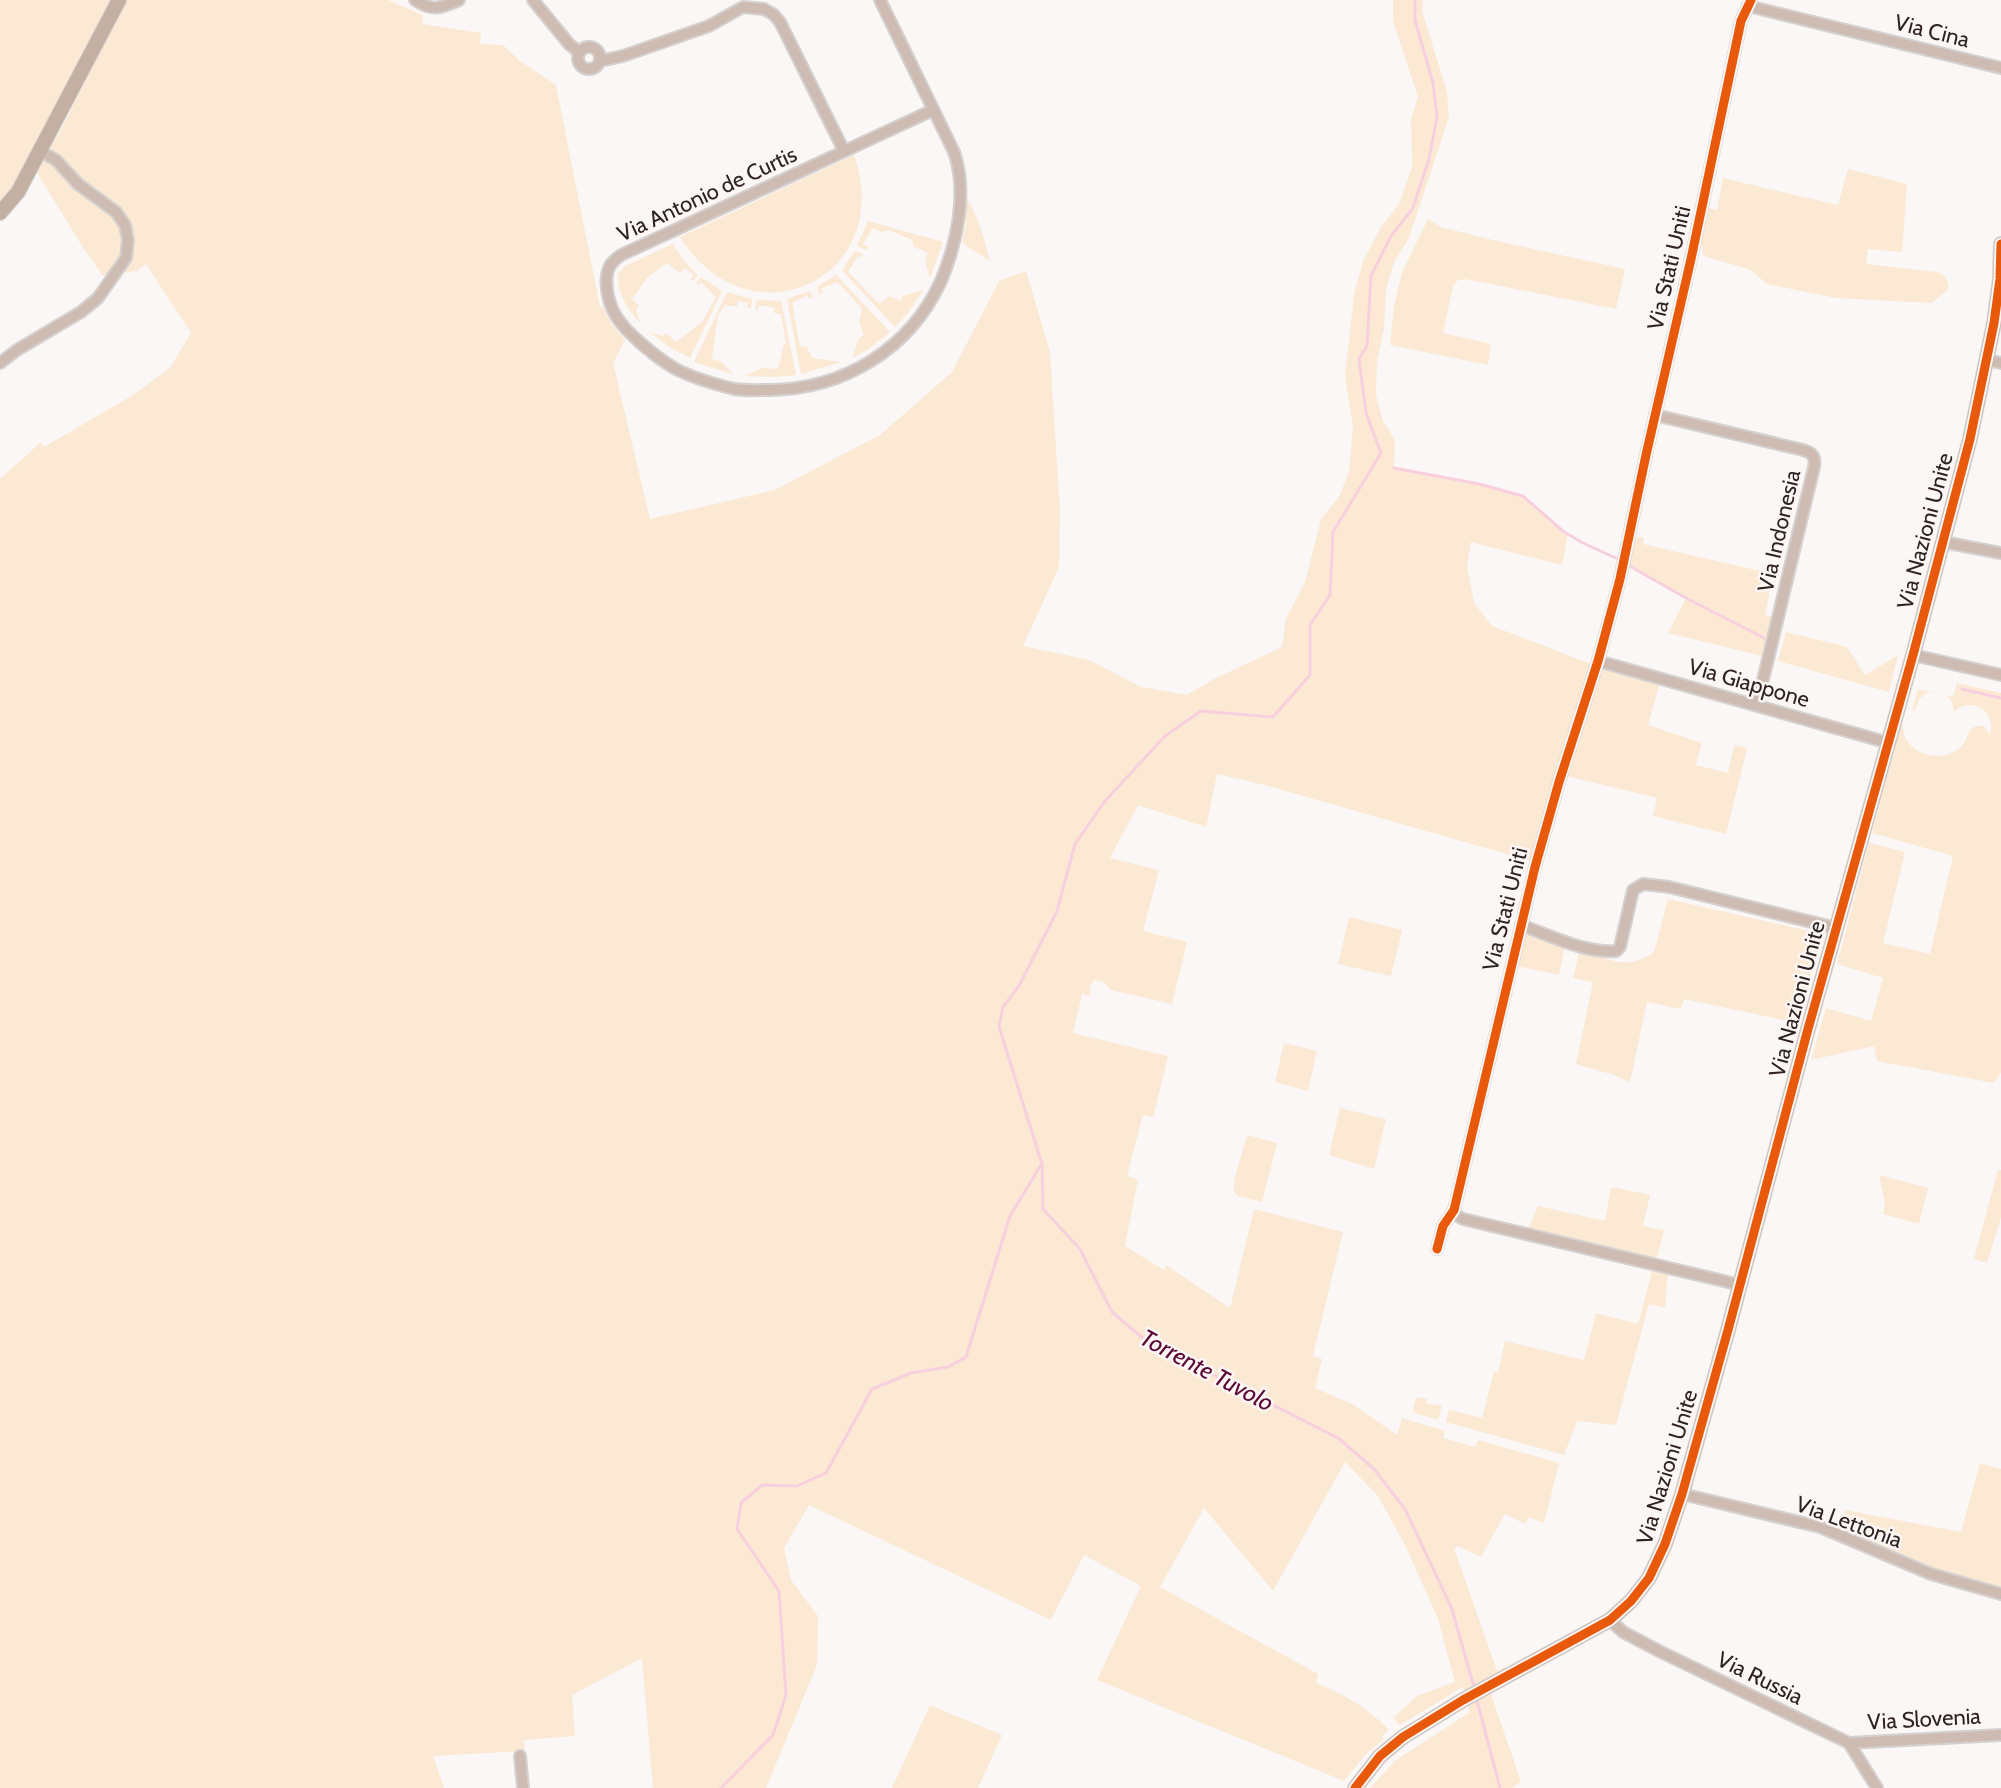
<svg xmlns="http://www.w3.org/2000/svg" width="2001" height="1788" viewBox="0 0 2001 1788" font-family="Cabin,sans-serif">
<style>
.green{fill:#fbe9d4}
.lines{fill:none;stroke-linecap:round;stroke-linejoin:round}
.stream{stroke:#f8cfdf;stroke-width:3}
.street-casing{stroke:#d5d1d0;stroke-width:14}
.secondary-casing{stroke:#d5d1d0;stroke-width:16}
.street{stroke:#cebcb2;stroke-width:10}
.secondary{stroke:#c4afa3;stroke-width:14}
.cycleway-casing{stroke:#fcf6f4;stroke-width:13}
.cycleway{stroke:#e8590c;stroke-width:9}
.labels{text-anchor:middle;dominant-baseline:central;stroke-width:5;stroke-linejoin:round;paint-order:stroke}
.street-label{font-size:22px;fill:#2f2321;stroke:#fcf6f4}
.water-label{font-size:24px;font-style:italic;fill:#5a0836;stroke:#fcf6f4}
</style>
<rect width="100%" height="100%" fill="#faf7f6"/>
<!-- green -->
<g class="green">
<path d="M 0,0 L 114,0 L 12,192 L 0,206 Z"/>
<path d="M 126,0 L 388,0 L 423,15 L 422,24 L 481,33 L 480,44 L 503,45 L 520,61 L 556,85 L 600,307 L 603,307 L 612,325 L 625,340 L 613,363 L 650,519 L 775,490 L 880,435 L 952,372 L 999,281 L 1026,271 L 1050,352 L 1060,512 L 1059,567 L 1023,646 L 1089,660 L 1141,687 L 1187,695 L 1214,679 L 1282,647 L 1286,619 L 1305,582 L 1321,519 L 1339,497 L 1349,472 L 1353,427 L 1345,375 L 1354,295 L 1363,261 L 1381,227 L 1399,204 L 1412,167 L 1411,119 L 1418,97 L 1393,21 L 1393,0 L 1423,0 L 1422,11 L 1447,92 L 1449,117 L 1409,238 L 1394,262 L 1386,289 L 1384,329 L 1377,361 L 1376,395 L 1383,421 L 1395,440 L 1394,468 L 1479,484 L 1523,496 L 1568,534 L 1562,565 L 1471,542 L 1467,566 L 1474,603 L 1492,626 L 1591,664 L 1565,744 L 1531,861 L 1265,785 L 1217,774 L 1206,827 L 1138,805 L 1110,858 L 1159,870 L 1143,931 L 1187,942 L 1172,1004 L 1111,990 L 1102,981 L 1094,980 L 1090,987 L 1090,996 L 1082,994 L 1073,1033 L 1168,1056 L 1153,1117 L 1143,1115 L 1127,1176 L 1138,1180 L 1125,1246 L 1164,1270 L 1166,1265 L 1230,1308 L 1254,1209 L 1343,1232 L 1313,1356 L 1322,1359 L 1315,1388 L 1354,1405 L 1397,1435 L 1402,1418 L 1445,1431 L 1443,1438 L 1475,1447 L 1478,1440 L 1559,1463 L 1544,1523 L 1529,1517 L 1525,1524 L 1505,1514 L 1481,1557 L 1458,1546 L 1454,1548 L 1497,1671 L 1505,1667 L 1507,1671 L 1483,1682 L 1486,1696 L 1491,1694 L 1521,1782 L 1512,1788 L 1370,1788 L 1396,1760 L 1470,1712 L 1463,1687 L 1400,1725 L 1393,1718 L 1417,1696 L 1455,1682 L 1438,1619 L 1405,1545 L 1378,1496 L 1345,1462 L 1273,1591 L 1204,1508 L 1160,1587 L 1318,1674 L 1316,1683 C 1344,1694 1368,1708 1389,1730 L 1382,1736 L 1384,1739 L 1366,1754 L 1344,1781 L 1097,1680 L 1141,1586 L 1084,1555 L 1051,1620 L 809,1505 L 784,1548 L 791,1580 L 818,1616 L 817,1665 L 766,1788 L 653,1788 L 642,1658 L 572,1695 L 575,1736 L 524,1740 L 525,1751 L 433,1756 L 444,1788 L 0,1788 L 0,479 L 41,442 L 44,447 L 133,395 L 170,368 L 191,333 L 146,264 L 137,271 L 103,276 L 82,246 L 36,171 L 61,130 Z"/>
<path d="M 854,155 C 897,276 751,349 680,237 Z"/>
<path d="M 1848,169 L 1907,184 L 1902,252 L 1868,249 L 1866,264 L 1937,272 C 1944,275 1947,278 1949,285 L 1948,289 L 1932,303 L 1836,298 L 1767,284 L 1751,270 L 1704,256 L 1701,242 L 1709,208 L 1717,210 L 1723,178 L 1838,205 Z"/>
<path d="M 966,197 C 979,217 984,239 990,261 L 962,243 L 966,225 Z"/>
<path d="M 1428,219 L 1441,227 L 1497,241 L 1625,269 L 1616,309 L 1465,279 L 1458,280 L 1453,286 L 1443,333 L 1491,344 L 1488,365 L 1390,345 L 1394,306 L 1402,272 Z"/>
<path d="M 868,221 L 943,242 L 930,278 L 925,261 L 928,253 L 914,247 L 912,240 L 889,230 L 882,232 L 873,228 L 863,244 L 868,247 L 866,250 L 857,246 Z"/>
<path d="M 673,244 L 684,261 L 698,275 L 693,281 L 690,280 L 694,275 L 685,268 L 680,273 L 667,263 L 647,278 L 632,299 L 639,306 L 636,311 L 641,324 C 627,309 618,295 618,274 L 625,266 Z"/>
<path d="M 855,251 L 863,254 L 862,257 L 858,256 L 848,272 L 879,304 L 890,296 L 901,301 L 903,296 L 924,289 L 907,314 L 895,327 L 842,270 Z"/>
<path d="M 836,275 L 890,332 L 867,350 L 852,358 L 859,338 L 864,335 L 859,322 L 862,309 L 838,282 L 821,289 L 823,293 L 820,295 L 817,287 Z"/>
<path d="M 701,277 L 722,291 L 690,358 L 668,346 L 649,332 L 663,336 L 666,333 L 676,342 L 702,322 L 716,297 L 701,282 L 699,285 L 696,283 Z"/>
<path d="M 810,291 L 813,297 L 809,299 L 808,295 L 792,303 L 800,346 L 807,347 L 812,358 L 841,362 L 801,374 L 787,299 Z"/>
<path d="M 727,292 L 752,299 L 751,308 L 747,308 L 748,303 L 738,301 L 737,307 L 725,305 L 718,315 L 712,359 L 722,362 L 733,374 L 694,362 Z"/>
<path d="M 757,300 L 781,301 L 796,375 L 775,377 L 745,376 L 762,368 L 778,369 L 784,344 L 786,344 L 781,314 L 774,313 L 775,308 L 759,305 L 758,310 L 755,309 Z"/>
<path d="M 1644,537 L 1643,544 L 1773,574 L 1765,615 L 1772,616 L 1762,656 L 1668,633 L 1686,598 L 1628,564 L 1632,540 L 1635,538 Z"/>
<path d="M 1786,632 L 1847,647 L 1865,675 L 1898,655 L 1889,692 L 1778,661 Z"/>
<path d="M 1599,666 L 1660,682 L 1648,725 L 1702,743 L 1696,765 L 1728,773 L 1734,745 L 1747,748 L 1726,834 L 1653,816 L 1657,798 L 1567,776 L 1566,770 Z"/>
<path d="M 1957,683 L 2001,693 L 2001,1072 L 1994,1083 L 1877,1061 L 1874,1046 L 1811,1060 L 1826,1008 L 1871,1021 L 1883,978 L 1837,964 L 1869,843 L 1905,852 L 1883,943 L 1930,954 L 1953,856 L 1872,833 L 1902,723 C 1903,727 1904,733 1905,737 C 1915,758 1945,762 1962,746 C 1967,741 1967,730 1974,727 C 1978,725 1980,726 1983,726 L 1990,734 C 1997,712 1971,695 1954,712 L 1953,710 C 1954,694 1940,694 1928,692 L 1919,699 L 1915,711 L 1912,711 L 1918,689 L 1953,697 Z"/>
<path d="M 1668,899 L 1822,934 L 1798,1023 L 1684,999 L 1681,1009 L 1647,1002 L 1630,1082 L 1614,1075 L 1576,1064 L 1593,982 L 1573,978 L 1580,949 C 1610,959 1626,972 1654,952 Z"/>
<path d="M 1349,917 L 1402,930 L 1391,976 L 1338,964 Z"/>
<path d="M 1525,931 L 1565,946 L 1559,975 L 1517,966 Z"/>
<path d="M 1284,1043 L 1317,1051 L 1308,1091 L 1275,1082 Z"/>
<path d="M 1340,1108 L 1386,1119 L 1374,1169 L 1329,1155 Z"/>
<path d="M 1247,1135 L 1277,1143 L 1262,1202 L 1238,1196 L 1234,1192 L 1234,1181 Z"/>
<path d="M 1998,1170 L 2001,1170 L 2001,1217 L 1987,1263 L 1974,1259 Z"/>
<path d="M 1879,1175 L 1928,1188 L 1919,1224 L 1883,1214 L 1885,1203 Z"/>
<path d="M 1611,1187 L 1650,1195 L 1643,1226 L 1664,1230 L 1656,1262 L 1527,1231 L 1538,1206 L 1605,1221 Z"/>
<path d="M 1653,1268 L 1668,1272 L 1665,1308 L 1649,1304 L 1616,1425 L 1577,1421 L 1564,1455 L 1446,1422 L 1449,1410 L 1482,1418 L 1494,1371 L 1498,1372 L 1505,1341 L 1584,1360 L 1596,1313 L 1638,1324 Z"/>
<path d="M 1416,1397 L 1427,1399 L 1426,1403 L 1442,1406 L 1438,1420 L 1415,1413 L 1413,1410 Z"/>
<path d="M 1980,1463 L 2001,1469 L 2001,1589 L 1932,1569 L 1905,1560 L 1868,1540 L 1834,1528 L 1845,1510 L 1961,1532 Z"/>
<path d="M 930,1705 L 1002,1735 L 978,1788 L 892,1788 Z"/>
</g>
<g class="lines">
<!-- stream -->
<g class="stream">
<path d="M 1415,0 L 1415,20 L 1433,83 L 1437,117 L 1429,159 L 1413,208 L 1391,236 L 1371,276 L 1367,346 L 1359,359 L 1366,413 L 1381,453 L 1333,532 L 1330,595 L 1310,625 L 1310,675 L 1273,717 L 1201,711 L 1165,736 L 1105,801 L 1075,844 L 1057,911 L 1019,986 L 1003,1007 L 999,1027 L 1042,1164 L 1043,1209 L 1080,1249 L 1112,1312 L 1145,1340 L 1338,1438 L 1374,1469 L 1405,1509 L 1452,1609 L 1475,1691"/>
<path d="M 1394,468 L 1479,484 L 1523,496 L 1563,531 L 1581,542 L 1620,560"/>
<path d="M 1626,564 L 1686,598 L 1764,638"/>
<path d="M 1962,689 L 2001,698"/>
<path d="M 1476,1697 L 1500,1788"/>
<path d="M 721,1788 L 773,1735 L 786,1695 L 779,1591 L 737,1529 L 741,1503 L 762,1485 L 797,1486 L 826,1473 L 872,1389 L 911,1373 L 948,1367 L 966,1357 L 1010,1216 L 1041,1165"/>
</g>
<defs>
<g id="street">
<path d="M 415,0 C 433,12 441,8 459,0"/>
<path d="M 533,0 L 569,44 L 579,52"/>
<path d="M 880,0 L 954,152 C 968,192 957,243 941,281 C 910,349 844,389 770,390 C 759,390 746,391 734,389 C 714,384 692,378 674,368 C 657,358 626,333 616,316 C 608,303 602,278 611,264 C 614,261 618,257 621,255 L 933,110"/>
<path d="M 1748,6 L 2001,68"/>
<circle cx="589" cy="58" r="11"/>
<path d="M 600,61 L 623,56 L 709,26 L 743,7 L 764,9 L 773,14 L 780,22 L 844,151"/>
<path d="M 1987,360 L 2001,363"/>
<path d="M 0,363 L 17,350 L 81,312 L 98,298 L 126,258 L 128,240 L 125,225 L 116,212 L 78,184 L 56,160 L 40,151"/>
<path d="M 1655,415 L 1803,450 C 1813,453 1816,457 1814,467 L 1757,705"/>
<path d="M 1943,542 L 2001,553"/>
<path d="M 1913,655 L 2001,675"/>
<path d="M 1598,661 L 1889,743"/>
<path d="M 1521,925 C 1551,936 1584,953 1616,951 L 1620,947 L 1633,890 L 1643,884 L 1669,887 L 1836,928"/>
<path d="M 1454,1210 L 1456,1215 L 1463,1219 L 1732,1283 L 1739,1287"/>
<path d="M 1437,1249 L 1443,1226 L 1454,1210 L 1535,867 L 1559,782 L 1598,661 L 1620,579 L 1646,455 L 1691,259 L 1741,21 L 1751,0"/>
<path d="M 1682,1494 L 1820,1527 L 1931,1574 L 2001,1594"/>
<path d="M 1610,1620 L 1623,1632 L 1659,1651 L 1849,1743 L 1877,1788"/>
<path d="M 1849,1743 L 2001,1735"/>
<path d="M 520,1756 L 523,1788"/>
</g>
<g id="secondary">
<path d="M 0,213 L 18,192 L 119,0"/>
<path d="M 1355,1788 L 1380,1756 L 1403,1737 L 1463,1700 L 1610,1620 L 1631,1601 L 1649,1578 L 1665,1544 L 1682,1494 L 1728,1330 L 1808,1029 L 1913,655 L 1970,439 L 1994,323 L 2000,279 L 2001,244"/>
</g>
</defs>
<!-- street casing -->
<use href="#street" class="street-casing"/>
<!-- secondary casing -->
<use href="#secondary" class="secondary-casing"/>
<!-- street -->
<use href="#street" class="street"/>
<!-- secondary -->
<use href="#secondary" class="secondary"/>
<defs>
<g id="cycleway">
<path d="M 1437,1249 L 1443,1226 L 1454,1210 L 1535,867 L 1559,782 L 1598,661 L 1620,579 L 1646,455 L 1691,259 L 1741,21 L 1751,0"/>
<path d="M 1355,1788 L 1380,1756 L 1403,1737 L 1463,1700 L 1610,1620 L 1631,1601 L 1649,1578 L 1665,1544 L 1682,1494 L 1728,1330 L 1808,1029 L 1913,655 L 1970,439 L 1994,323 L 2000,279 L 2001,244"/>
</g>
</defs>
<!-- cycleway casing -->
<use href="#cycleway" class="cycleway-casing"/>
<!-- cycleway -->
<use href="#cycleway" class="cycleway"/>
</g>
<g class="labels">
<!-- street labels -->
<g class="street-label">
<text transform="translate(1932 31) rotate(14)">Via Cina</text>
<text transform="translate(707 194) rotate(-25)">Via Antonio de Curtis</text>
<text transform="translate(1669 268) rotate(-77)">Via Stati Uniti</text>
<text transform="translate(1779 531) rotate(-77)">Via Indonesia</text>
<text transform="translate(1925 531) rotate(-75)">Via Nazioni Unite</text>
<text transform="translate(1749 683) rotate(16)">Via Giappone</text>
<text transform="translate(1505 909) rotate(-76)">Via Stati Uniti</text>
<text transform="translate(1797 999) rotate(-75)">Via Nazioni Unite</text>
<text transform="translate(1667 1467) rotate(-73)">Via Nazioni Unite</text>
<text transform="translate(1849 1522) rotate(20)">Via Lettonia</text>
<text transform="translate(1760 1678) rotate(26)">Via Russia</text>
<text transform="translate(1924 1719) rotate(-3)">Via Slovenia</text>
</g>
<!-- water labels -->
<g class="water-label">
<text transform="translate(1207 1370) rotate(28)">Torrente Tuvolo</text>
</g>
</g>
</svg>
